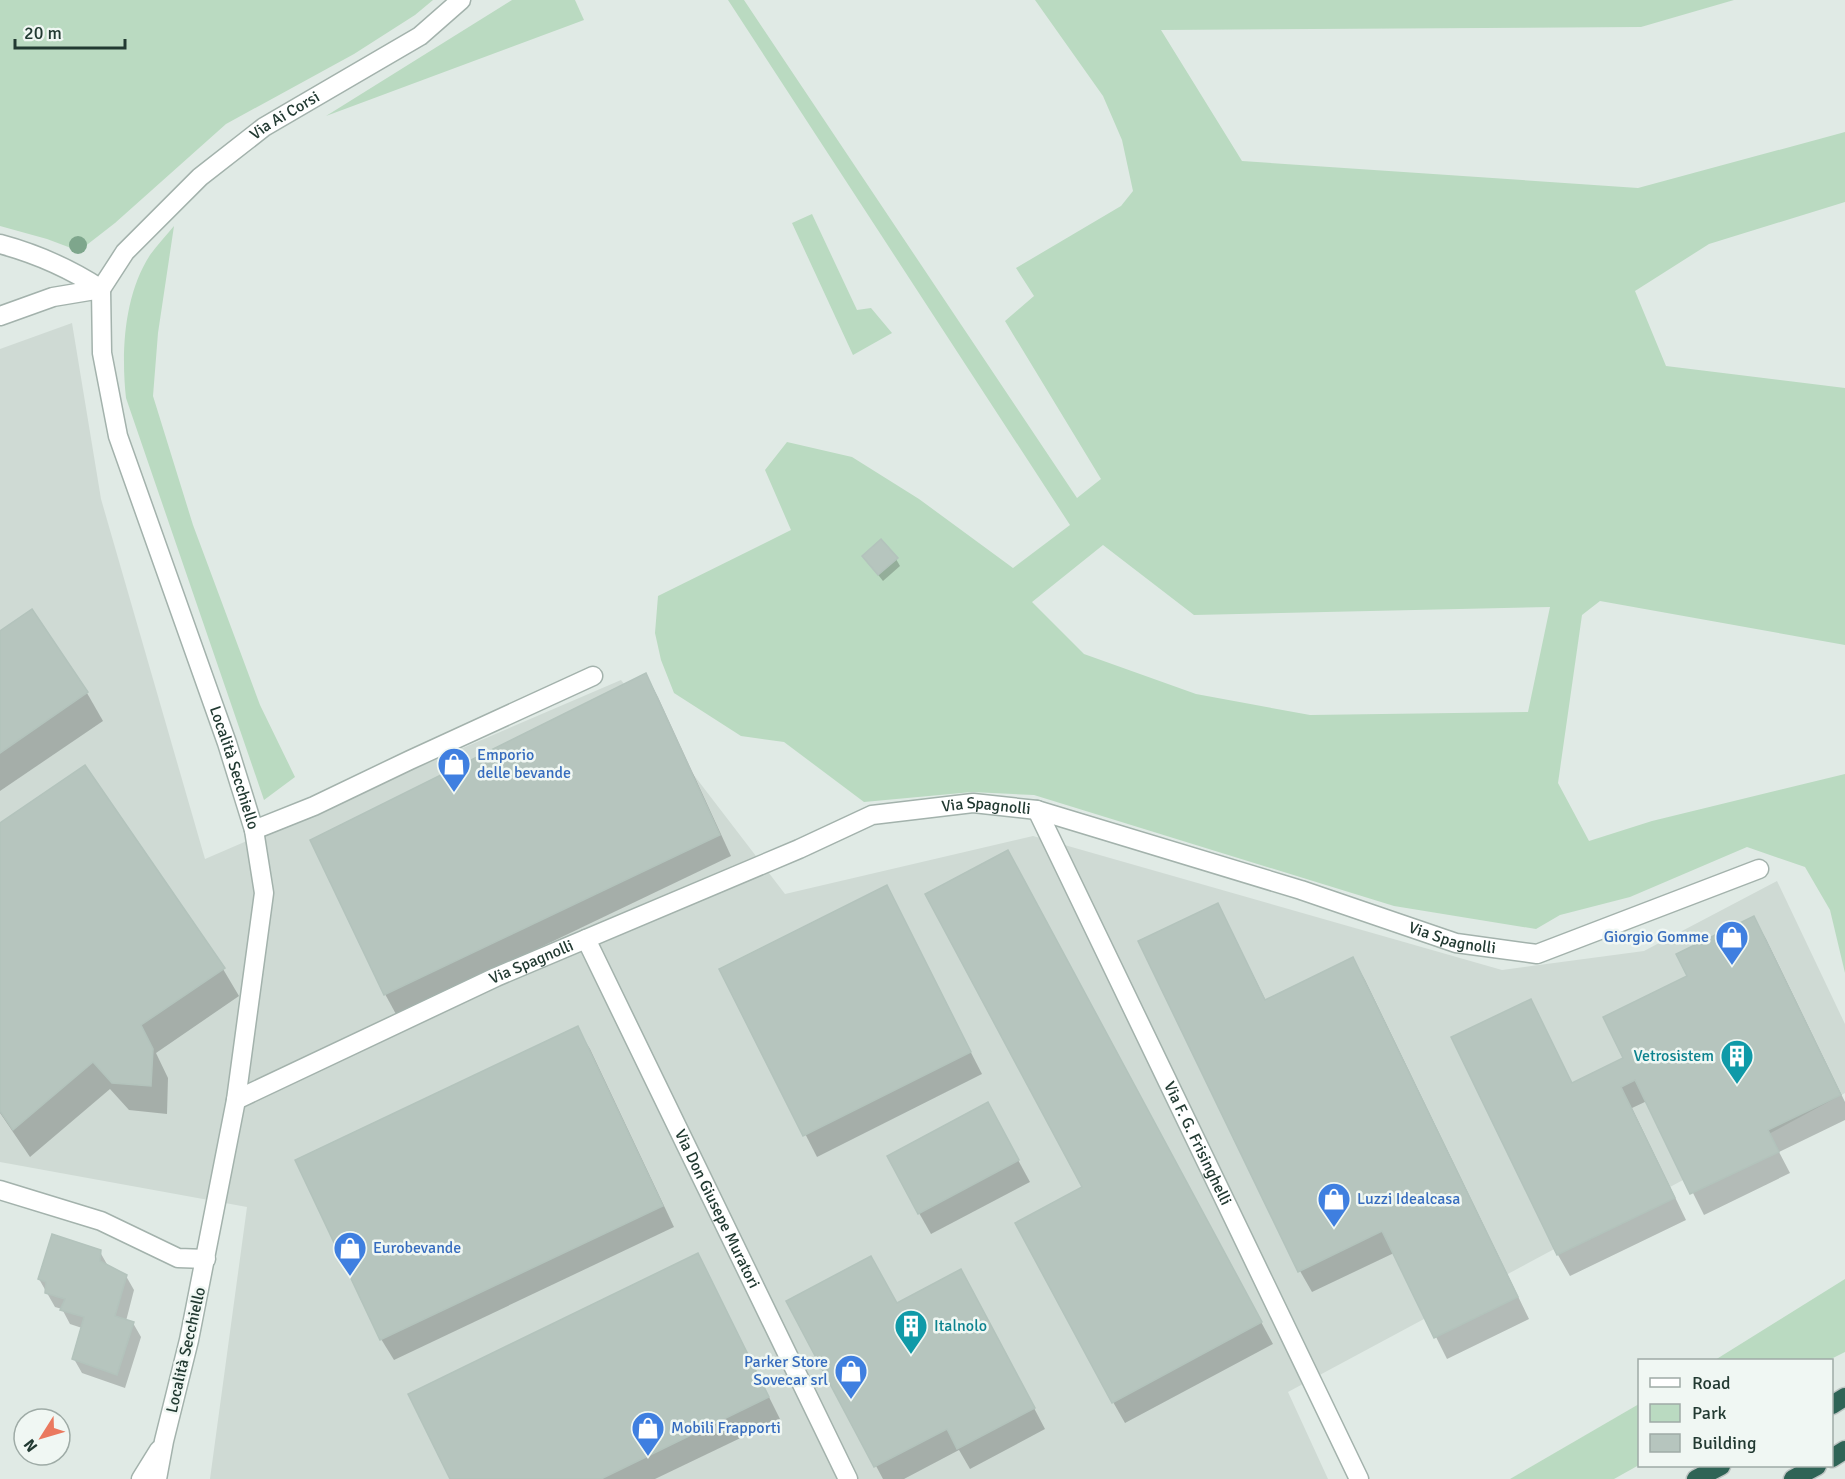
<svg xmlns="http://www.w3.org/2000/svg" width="1845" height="1479" viewBox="0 0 1845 1479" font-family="Signika,sans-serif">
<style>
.built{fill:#cfdad4}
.green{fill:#badac1;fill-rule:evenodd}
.shadow{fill:#0003}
.building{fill:#b6c5be;stroke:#b3c3bc;stroke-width:1.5}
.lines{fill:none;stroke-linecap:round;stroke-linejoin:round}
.lane-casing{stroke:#a3b2ac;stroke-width:21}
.street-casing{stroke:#a3b2ac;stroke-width:21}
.highway-casing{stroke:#bdc4c2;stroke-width:21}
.lane{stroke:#fff;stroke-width:18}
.street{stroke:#fff;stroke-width:18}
.highway{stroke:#2f6456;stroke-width:18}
.tree{fill:#7ea68c}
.labels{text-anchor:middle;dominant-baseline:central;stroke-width:5;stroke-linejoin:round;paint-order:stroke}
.street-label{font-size:16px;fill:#223a32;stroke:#f0f7f3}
.shop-label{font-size:16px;fill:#366cbe;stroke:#f0f7f3;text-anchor:start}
.culture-label{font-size:16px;fill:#0d838f;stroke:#f0f7f3;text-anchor:end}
</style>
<rect width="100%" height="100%" fill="#e0eae5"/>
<!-- built -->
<path class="built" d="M 72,323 L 101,499 L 205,859 L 621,680 L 785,894 L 1033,836 L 1502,970 L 1644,951 L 1777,881 L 1845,1024 L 1845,1093 L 1288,1392 L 1328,1479 L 210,1479 L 247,1207 L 0,1162 L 0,349 Z"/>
<!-- green -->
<g class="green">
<path d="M 0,0 L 433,0 L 415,15 L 354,54 L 226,124 L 115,223 L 79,251 L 47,239 L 0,226 Z"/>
<path d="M 512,0 L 575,0 L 584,20 L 326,116 Z"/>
<path d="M 728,0 L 744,0 L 1077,498 L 1101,479 L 1005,321 L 1034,296 L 1016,268 L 1121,206 L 1133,191 L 1122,140 L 1103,96 L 1035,0 L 1734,0 L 1641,27 L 1161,30 L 1242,161 L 1638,188 L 1845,132 L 1845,202 L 1709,244 L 1635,291 L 1666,366 L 1845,388 L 1845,645 L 1600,601 L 1582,615 L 1558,783 L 1589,841 L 1652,821 L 1845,774 L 1845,973 L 1830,910 L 1805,867 L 1747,847 L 1630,897 L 1560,915 L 1536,929 L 1394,906 L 1034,795 L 972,792 L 864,802 L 784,742 L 741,736 L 674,693 L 661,660 L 655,633 L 658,596 L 791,530 L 765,470 L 787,442 L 852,457 L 919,499 L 1013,568 L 1070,525 ZM 1103,545 L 1194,615 L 1550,607 L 1528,712 L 1310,715 L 1196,694 L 1084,654 L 1032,602 Z"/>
<path d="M 812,214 L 857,310 L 871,308 L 892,333 L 853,355 L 792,223 Z"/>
<path d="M 174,226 L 158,333 L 153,396 L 193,525 L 260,705 L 295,777 L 264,800 L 126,398 C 121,352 124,295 150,255 C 157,245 166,236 174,226 Z"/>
<path d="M 1845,1279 L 1845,1352 L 1829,1360 L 1715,1360 Z"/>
<path d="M 1639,1404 L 1639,1465 L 1614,1479 L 1510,1479 Z"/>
</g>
<!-- shadow -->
<g class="shadow">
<path d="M 896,559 L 900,566 L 883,581 L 868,562 Z"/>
<path d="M 32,611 L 87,693 L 103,721 L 0,791 L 0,633 Z"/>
<path d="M 646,675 L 658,697 L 731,856 L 397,1016 L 385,994 Z"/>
<path d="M 0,824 L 223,969 L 239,996 L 156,1053 L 168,1078 L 167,1114 L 129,1110 L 110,1089 L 30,1157 L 0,1113 Z"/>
<path d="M 1019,873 L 1273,1344 L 1125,1423 L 1113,1402 L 1084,1187 Z"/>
<path d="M 886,887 L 982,1074 L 817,1157 L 721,970 Z"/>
<path d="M 1218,905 L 1266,1001 L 1353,959 L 1365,980 L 1529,1319 L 1447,1359 L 1394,1253 L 1312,1292 L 1300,1271 L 1140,942 Z"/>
<path d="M 1754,918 L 1766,939 L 1845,1102 L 1845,1120 L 1779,1152 L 1790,1173 L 1704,1215 L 1647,1101 L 1632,1108 L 1686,1220 L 1570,1276 L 1558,1255 L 1453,1038 L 1531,1001 L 1573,1085 L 1625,1059 L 1689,977 Z"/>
<path d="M 577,1028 L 590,1049 L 674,1227 L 394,1360 L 381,1339 Z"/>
<path d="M 999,1125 L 1030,1182 L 931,1234 L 919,1213 Z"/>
<path d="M 100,1252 L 108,1266 L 126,1276 L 134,1290 L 126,1321 L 133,1323 L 141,1337 L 125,1388 L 82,1373 L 74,1359 L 82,1328 L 70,1324 L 62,1309 L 55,1307 L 39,1279 Z"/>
<path d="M 698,1255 L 780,1419 L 655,1479 L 451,1479 Z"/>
<path d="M 973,1292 L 1045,1429 L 970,1469 L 959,1450 L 904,1479 L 883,1479 L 788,1302 L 897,1305 Z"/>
</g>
<!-- building -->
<g class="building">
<path d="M 881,539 L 898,558 L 878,575 L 862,556 Z"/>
<path d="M 32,609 L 88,692 L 0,753 L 0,631 Z"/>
<path d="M 646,673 L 720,835 L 384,995 L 310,840 Z"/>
<path d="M 85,765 L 225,968 L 141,1025 L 153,1049 L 151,1086 L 112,1083 L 93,1062 L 13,1130 L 0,1111 L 0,823 Z"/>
<path d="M 1008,850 L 1262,1322 L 1112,1403 L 1015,1223 L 1082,1187 L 925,894 Z"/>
<path d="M 887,885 L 971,1052 L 803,1136 L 719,969 Z"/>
<path d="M 1218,903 L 1265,1000 L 1353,957 L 1518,1297 L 1434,1338 L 1382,1231 L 1298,1272 L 1138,941 Z"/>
<path d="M 1754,916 L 1841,1095 L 1768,1130 L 1779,1152 L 1690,1194 L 1635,1080 L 1621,1087 L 1675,1198 L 1557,1255 L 1451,1037 L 1531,999 L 1572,1083 L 1623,1058 L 1603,1017 L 1687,976 L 1676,954 Z"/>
<path d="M 578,1026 L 663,1206 L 380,1340 L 295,1160 Z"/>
<path d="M 988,1102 L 1019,1160 L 918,1214 L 887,1156 Z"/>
<path d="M 52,1234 L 101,1250 L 100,1261 L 127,1275 L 115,1316 L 134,1322 L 117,1375 L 72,1359 L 84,1317 L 60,1310 L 65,1299 L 45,1293 L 46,1282 L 38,1279 Z"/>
<path d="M 698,1253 L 769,1397 L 601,1479 L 450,1479 L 408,1394 Z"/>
<path d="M 871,1256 L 897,1303 L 961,1269 L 1035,1408 L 957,1449 L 947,1429 L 874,1467 L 786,1301 Z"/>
</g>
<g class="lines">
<defs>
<g id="lane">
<path id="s1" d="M 1037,810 L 1359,1479"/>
<path d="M 254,830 L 314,806 L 410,760 L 593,676"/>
<path id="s2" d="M 586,939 L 848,1479"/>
<path id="s3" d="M 236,1100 L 496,977 L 799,849 L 872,815 L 973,803 L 1037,810 L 1301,890 L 1456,943 L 1537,954 L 1759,869"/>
<path d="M 0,1190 L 101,1221 L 178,1258 L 206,1259"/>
</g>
<g id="street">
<path d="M 0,244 C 37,254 69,268 101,289"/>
<path id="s4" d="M 101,289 L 102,353 L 118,436 L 227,743 L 254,830 L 264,893 L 236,1100 L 189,1340 L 164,1441 L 157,1479"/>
<path id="s5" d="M 0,316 L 53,297 L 101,289 L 125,252 L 200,177 L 264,127 L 420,36 L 461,0"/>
<path d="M 141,1479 L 159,1450"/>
</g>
<g id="highway">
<path d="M 1832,1405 L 1845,1397"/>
<path d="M 1832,1458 L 1845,1450"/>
<path d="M 1696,1479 L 1721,1466"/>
<path d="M 1793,1479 L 1817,1466"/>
</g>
</defs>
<!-- lane casing -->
<use href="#lane" class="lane-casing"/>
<!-- street casing -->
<use href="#street" class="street-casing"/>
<!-- highway casing -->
<use href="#highway" class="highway-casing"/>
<!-- lane -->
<use href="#lane" class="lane"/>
<!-- street -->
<use href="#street" class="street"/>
<!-- highway -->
<use href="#highway" class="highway"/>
</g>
<!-- trees -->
<circle class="tree" cx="78" cy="245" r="9"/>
<!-- icons -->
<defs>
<symbol id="shop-pin" viewBox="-11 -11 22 30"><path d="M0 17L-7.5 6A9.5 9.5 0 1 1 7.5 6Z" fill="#3f7fe0" stroke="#f0f7f3"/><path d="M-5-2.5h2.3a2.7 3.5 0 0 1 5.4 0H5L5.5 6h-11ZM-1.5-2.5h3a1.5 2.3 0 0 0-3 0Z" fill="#fff"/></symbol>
<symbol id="building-pin" viewBox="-11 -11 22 30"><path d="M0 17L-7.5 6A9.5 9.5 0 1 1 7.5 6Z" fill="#0f9aa8" stroke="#f0f7f3"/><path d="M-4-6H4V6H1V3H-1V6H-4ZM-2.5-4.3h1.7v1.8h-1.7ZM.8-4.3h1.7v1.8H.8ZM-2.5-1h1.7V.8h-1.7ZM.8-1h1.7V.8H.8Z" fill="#fff"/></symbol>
</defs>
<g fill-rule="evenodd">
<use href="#shop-pin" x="435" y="745" width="38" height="52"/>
<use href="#shop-pin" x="1713" y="918" width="38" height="52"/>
<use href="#building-pin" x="1718" y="1037" width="38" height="52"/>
<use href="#shop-pin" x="1315" y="1180" width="38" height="52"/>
<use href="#shop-pin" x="331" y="1229" width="38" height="52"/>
<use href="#building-pin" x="892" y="1307" width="38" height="52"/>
<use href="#shop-pin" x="832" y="1352" width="38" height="52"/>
<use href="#shop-pin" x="629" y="1409" width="38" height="52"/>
</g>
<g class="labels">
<!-- street labels -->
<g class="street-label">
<text stroke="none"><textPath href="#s5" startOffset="360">Via Ai Corsi</textPath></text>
<text stroke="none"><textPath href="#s4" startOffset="500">Località Secchiello</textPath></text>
<text stroke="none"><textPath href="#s3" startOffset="812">Via Spagnolli</textPath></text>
<text stroke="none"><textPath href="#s3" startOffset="1298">Via Spagnolli</textPath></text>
<text stroke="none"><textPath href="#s3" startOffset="326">Via Spagnolli</textPath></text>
<text stroke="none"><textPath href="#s1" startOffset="370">Via F. G. Frisinghelli</textPath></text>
<text stroke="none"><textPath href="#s2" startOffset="300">Via Don Giusepe Muratori</textPath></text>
<text transform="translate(186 1350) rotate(-77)">Località Secchiello</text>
</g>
<!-- shop labels -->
<g class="shop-label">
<text x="477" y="755">Emporio<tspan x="477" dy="18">delle bevande</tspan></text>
<text x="1709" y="937" text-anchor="end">Giorgio Gomme</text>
<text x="1357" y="1199">Luzzi Idealcasa</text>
<text x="373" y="1248">Eurobevande</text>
<text x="828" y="1362" text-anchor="end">Parker Store<tspan x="828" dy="18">Sovecar srl</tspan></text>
<text x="671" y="1428">Mobili Frapporti</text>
</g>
<!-- culture labels -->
<g class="culture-label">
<text x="1714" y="1056">Vetrosistem</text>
<text x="934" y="1326" text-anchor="start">Italnolo</text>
</g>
</g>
<!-- legend -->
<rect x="1638" y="1359" width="195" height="108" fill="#f0f7f3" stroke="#9eaba6" stroke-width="1.5"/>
<rect x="1650" y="1378" width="30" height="9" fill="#ffffff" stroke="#9eaba6" stroke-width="1.5"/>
<text x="1692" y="1389" font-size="18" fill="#223a32">Road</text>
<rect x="1650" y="1404" width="30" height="18" fill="#badac1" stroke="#9eaba6" stroke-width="1.5"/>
<text x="1692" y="1419" font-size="18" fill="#223a32">Park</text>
<rect x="1650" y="1434" width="30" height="18" fill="#b6c5be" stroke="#9eaba6" stroke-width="1.5"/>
<text x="1692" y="1449" font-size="18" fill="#223a32">Building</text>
<!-- north arrow -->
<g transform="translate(42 1437) rotate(233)"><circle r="28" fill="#f0f7f3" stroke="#9eaba6" stroke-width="1.5"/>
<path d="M0-4.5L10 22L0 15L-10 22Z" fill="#ea795f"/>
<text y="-9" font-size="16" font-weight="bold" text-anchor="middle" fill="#223a32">N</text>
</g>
<!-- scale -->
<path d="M15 39v9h110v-9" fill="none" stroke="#223a32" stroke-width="3"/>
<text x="24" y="39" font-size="18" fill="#223a32" stroke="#f0f7f3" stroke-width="4.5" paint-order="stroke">20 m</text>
</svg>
